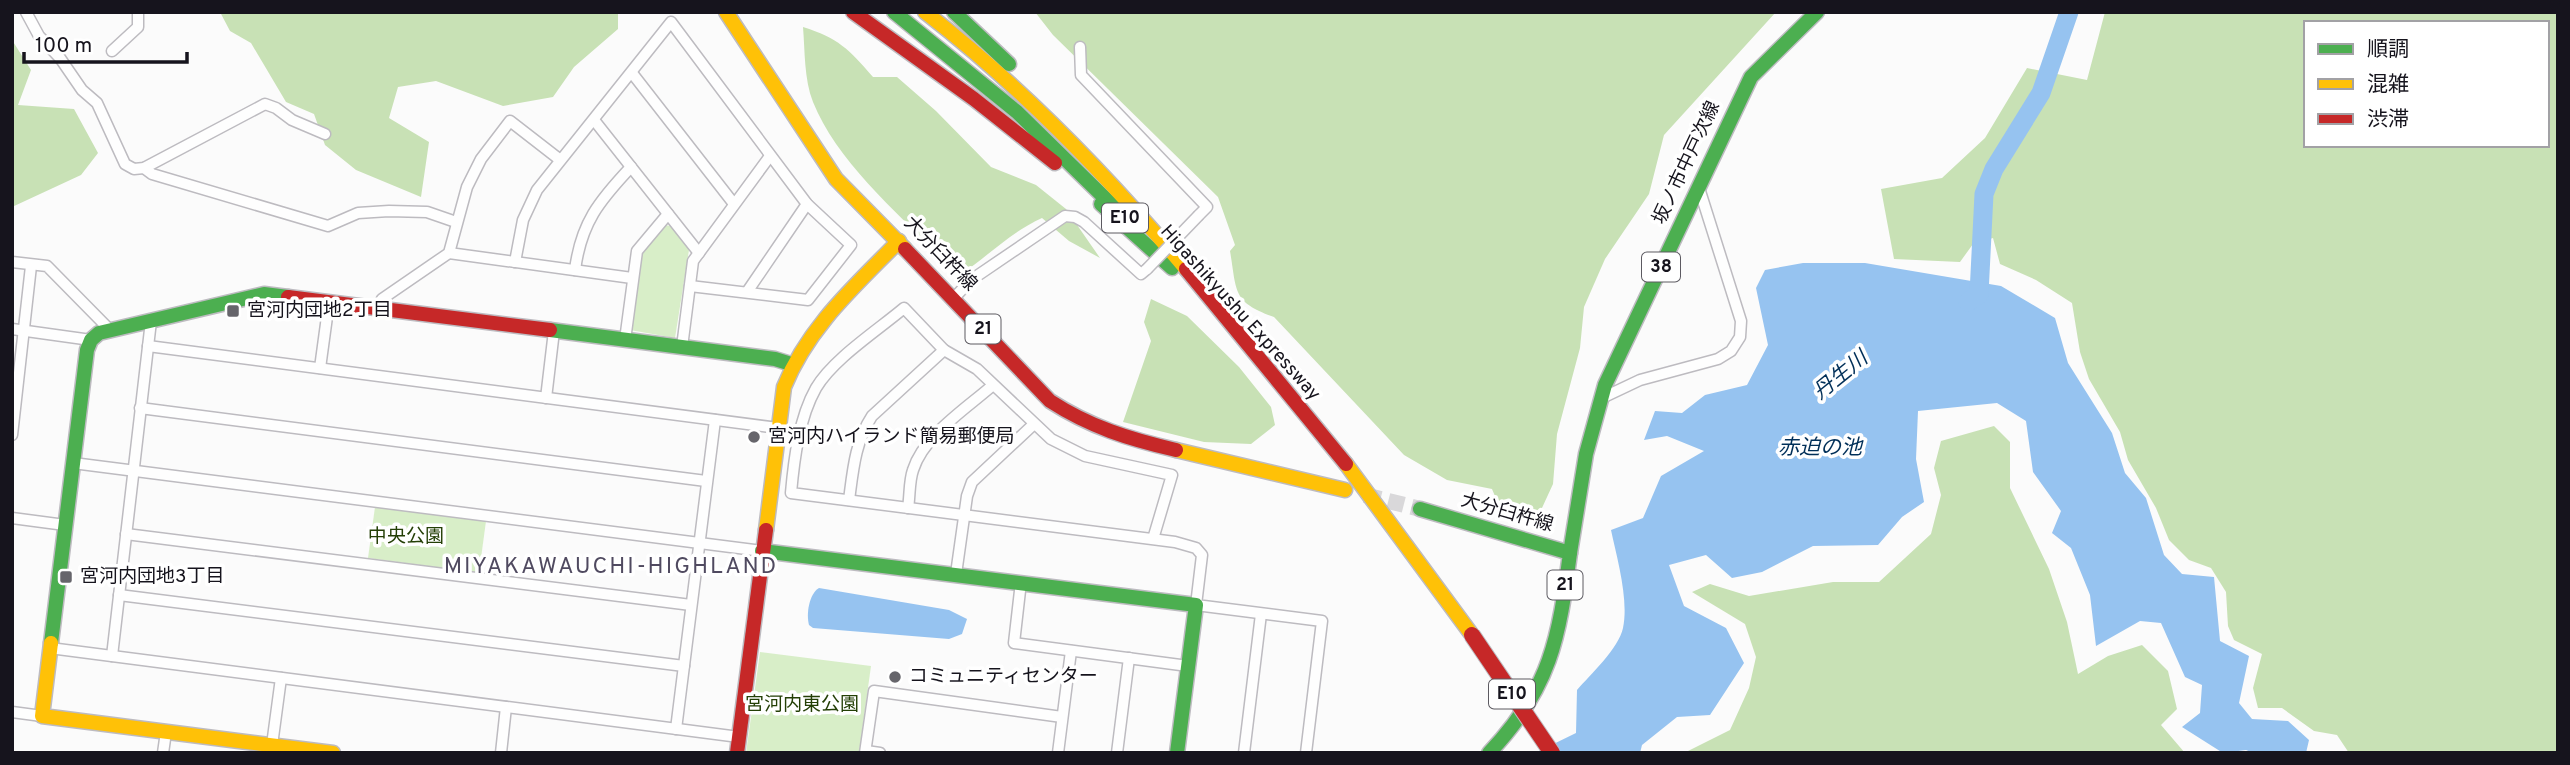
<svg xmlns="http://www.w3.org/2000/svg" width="2570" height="765" viewBox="0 0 2570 765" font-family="Overpass,'Noto Sans JP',sans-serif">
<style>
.green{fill:#d8eec8}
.forest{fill:#c8e1b5;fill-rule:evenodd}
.water{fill:#96c3f0}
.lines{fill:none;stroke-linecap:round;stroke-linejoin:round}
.river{stroke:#96c3f0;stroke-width:19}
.primary-tunnel{stroke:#d9d8da;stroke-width:16;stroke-dasharray:16 8;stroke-linecap:butt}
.street-casing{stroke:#bdbbc0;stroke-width:13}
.fast-casing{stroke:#bdbbc0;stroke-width:17}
.slow-casing{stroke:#bdbbc0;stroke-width:17}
.jam-casing{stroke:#bdbbc0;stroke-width:17}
.street{stroke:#fefefe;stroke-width:10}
.fast{stroke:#4caf50;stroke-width:14}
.slow{stroke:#ffc107;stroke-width:14}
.jam{stroke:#c62828;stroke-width:14}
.street-bridge-casing{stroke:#bdbbc0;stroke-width:13;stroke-linecap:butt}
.jam-bridge-casing{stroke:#bdbbc0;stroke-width:18;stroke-linecap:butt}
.street-bridge{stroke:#fefefe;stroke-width:10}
.jam-bridge{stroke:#c62828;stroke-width:16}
.poi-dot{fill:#66656b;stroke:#fff;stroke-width:2.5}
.labels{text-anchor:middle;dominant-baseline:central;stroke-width:7;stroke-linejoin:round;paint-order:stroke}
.shield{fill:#fff;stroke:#5c5a61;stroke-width:2}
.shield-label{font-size:18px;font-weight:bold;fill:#16141d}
.street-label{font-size:19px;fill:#16141d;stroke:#fff}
.poi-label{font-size:19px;fill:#16141d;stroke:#fff;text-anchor:start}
.park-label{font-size:19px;fill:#243f06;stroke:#fff}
.water-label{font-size:21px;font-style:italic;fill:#002f58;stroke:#fff}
.quarter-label{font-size:23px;letter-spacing:2px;fill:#504a60;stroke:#fff}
</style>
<rect width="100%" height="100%" fill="#fbfbfb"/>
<!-- green -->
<g class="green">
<path d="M 664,225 L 671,226 L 689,250 L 675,338 L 630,330 L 642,252 Z"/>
<path d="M 375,507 L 486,521 L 479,573 L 368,558 Z"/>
<path d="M 760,652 L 871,666 L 859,753 L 746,753 Z"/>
</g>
<!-- forest -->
<g class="forest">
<path d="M 220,12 L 618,12 L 618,29 L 574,67 L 553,97 L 503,106 L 436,81 L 398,87 L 389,118 L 429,142 L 421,197 L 356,170 L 325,145 L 314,114 L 286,102 L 251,43 L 230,31 Z"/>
<path d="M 1035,12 L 1776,12 L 1664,135 L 1649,194 L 1605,259 L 1584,307 L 1580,348 L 1557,434 L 1553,484 L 1536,521 L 1502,513 L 1492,489 L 1447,480 L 1404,455 L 1274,317 C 1232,302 1237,292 1230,251 L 1235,245 L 1218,197 L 1053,35 Z"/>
<path d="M 2105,12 L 2558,12 L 2558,753 L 2349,753 L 2337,735 L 2314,731 L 2282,708 L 2258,708 L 2253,688 L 2262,654 L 2234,640 L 2228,626 L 2226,592 L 2211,568 L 2189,560 L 2169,540 L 2156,508 L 2128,460 L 2120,432 L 2089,379 L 2080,352 L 2072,303 L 2036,280 L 2000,264 L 1993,238 L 1973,244 L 1960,262 L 1894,259 L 1881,189 L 1942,178 L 1985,138 L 2027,68 L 2087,80 ZM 2306,23 L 2547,23 L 2547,145 L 2306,145 Z"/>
<path d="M 803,27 C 838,38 849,49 873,77 L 897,77 L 936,111 L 991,167 L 1036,185 L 1066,209 L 1100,258 L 1069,241 L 1042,218 C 1011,232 988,256 960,275 C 911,225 839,167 813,102 C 804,79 805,51 803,27 Z"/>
<path d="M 12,40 L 31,70 L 18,105 L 74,109 L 98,153 L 81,175 L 12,207 Z"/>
<path d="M 1151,299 L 1187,316 L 1239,367 L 1271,407 L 1275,425 L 1251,444 L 1204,442 L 1123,422 L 1151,341 L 1144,322 Z"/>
<path d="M 1994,426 L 2010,442 L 2010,488 L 2049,569 L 2067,622 L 2078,674 L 2108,656 L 2142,645 L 2168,671 L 2177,709 L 2161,725 L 2185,753 L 1684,753 L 1730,730 L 1749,688 L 1756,657 L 1745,624 L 1692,592 L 1710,584 L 1749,596 L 1833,582 L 1879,582 L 1931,534 L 1941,495 L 1934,468 L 1941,441 Z"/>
</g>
<!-- water -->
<g class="water">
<path d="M 1803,263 L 1865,263 L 2001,286 L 2055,318 L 2068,363 L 2112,433 L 2125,473 L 2146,498 L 2164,555 L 2182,574 L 2214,577 L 2220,641 L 2249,656 L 2239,703 L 2252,719 L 2288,721 L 2309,740 L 2306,753 L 2253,753 L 2246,750 L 2223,753 L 2182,727 L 2200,713 L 2202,685 L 2185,677 L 2161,623 L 2140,621 L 2096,646 L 2090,595 L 2071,548 L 2052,533 L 2061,511 L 2033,472 L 2026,421 L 1997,403 L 1918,411 L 1916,459 L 1924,502 L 1902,517 L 1878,545 L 1813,546 L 1762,572 L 1732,578 L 1706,555 L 1669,565 L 1684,606 L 1726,628 L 1744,663 L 1710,715 L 1677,717 L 1642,745 L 1640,753 L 1535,753 L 1576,733 L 1577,690 C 1590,675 1619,648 1623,628 C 1629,600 1617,558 1611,530 L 1643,518 L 1661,476 L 1704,451 L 1667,436 L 1644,440 L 1655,411 L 1682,413 L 1705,395 L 1747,385 L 1768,345 L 1756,288 L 1765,270 Z"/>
<path d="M 819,588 L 949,610 L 967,619 L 962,634 L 949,639 L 813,628 L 809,625 C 806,614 809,594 819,588 Z"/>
</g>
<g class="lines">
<!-- river -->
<path class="river" d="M 1968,302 L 1979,294 L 1984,194 L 1994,169 L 2041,93 L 2069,12"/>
<!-- primary-tunnel -->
<path class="primary-tunnel" d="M 1365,495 L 1420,509"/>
<defs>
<g id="street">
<path d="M 26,12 L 39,36 L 60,58 L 82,90 L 97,103 L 125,164 L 134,169 L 144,168 L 265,104 L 276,108 L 292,120 L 325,134"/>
<path d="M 1080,47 L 1081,75 L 1207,207 L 1199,215"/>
<path d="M 112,51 L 138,27 L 138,12"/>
<path d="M 632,73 L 734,204"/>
<path d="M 594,120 L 699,253"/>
<path d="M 144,168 L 152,174 L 328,226 L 358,213 L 389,211 L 427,212 L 456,222"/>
<path d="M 449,253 L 632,278"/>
<path d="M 12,262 L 47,266 L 110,330"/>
<path d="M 515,262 L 523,220 L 537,190 L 671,22 L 807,204 L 851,245 L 808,300 L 690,286"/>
<path d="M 575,270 C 581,223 599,201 631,167"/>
<path d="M 747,292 L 807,204"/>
<path d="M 954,298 L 971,280 L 1065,216 L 1075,217 L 1084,222 L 1141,274 L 1147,269"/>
<path d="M 378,308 L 382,299 L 449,253 L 467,187 L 481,159 L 510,121 L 559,159"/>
<path d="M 12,329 L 91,340"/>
<path d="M 625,340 L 637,251 L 668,214"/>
<path d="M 148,346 L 778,428"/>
<path d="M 682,347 L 693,261 L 770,156"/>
<path d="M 320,368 L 329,302"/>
<path d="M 546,398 L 554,331"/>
<path d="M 1602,398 L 1640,380 L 1718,359 L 1731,351 L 1740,337 L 1741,321 L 1699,188"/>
<path d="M 140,408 L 706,481"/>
<path d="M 12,435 L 31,266"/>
<path d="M 73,463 L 762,551"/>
<path d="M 849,500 C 853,470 855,442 872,416 L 944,350"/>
<path d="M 908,508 C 910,496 909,481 913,470 C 924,435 967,408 993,385"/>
<path d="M 12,518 L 65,525"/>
<path d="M 126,534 L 691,605"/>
<path d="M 1153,539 L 1172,475 L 1085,456 L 1051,439 L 977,369 L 944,350 L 904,308 C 878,330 833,359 816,388 C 799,418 794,459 791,493 L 1175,542 L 1196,548 L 1202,555 L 1196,605 L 1322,621 L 1306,753"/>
<path d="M 956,574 L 967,496 L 972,482 L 1034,424"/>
<path d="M 1021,582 L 1014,643 L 1188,666"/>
<path d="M 119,595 L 684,666"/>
<path d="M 50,648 L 739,737"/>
<path d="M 112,656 L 151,321"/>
<path d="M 12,712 L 42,716"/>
<path d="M 676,729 L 715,420"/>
<path d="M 272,745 L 281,678"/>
<path d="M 866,751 L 880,753"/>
<path d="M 163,753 L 166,732"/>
<path d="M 501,753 L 506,707"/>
<path d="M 865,753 L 874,691 L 1062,717"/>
<path d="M 1058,753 L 1071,651"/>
<path d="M 1117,753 L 1129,658"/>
<path d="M 1244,753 L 1261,614"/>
</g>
<g id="fast">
<path d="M 894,12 L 1017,112 L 1116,209"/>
<path d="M 954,12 L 1009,64"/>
<path d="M 1101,204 L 1172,268"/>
<path d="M 550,330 L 775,359 L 791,364"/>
<path d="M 1420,509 L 1570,553 C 1559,638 1551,688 1489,753"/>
<path d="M 762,551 L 1196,605 L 1177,753"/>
<path d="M 1570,553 L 1586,454 L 1605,385 L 1751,77 L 1817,12"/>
<path d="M 51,643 L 87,350 L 91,340 L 99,333 L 264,294 L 288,297"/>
</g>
<g id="slow">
<path d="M 726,12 L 836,179 L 905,249"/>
<path d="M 925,12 C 1022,87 1107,175 1186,269"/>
<path d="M 1176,450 L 1345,490"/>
<path d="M 1346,464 L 1472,635"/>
<path d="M 766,530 L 784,387 C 808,327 855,286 899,241"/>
<path d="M 51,643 L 42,716 L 333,753"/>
</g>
<g id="jam">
<path d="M 853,12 L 974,99 L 1055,163"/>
<path d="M 905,249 L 1050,401 C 1090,427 1129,439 1176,450"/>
<path d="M 1186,269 L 1346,464"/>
<path d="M 288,297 L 550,330"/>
<path d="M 737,753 L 766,530"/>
</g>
</defs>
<!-- street casing -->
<use href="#street" class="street-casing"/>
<!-- fast casing -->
<use href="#fast" class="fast-casing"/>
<!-- slow casing -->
<use href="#slow" class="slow-casing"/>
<!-- jam casing -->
<use href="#jam" class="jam-casing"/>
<!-- street -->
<use href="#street" class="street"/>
<!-- fast -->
<use href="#fast" class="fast"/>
<!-- slow -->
<use href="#slow" class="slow"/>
<!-- jam -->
<use href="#jam" class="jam"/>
<defs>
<path id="street-bridge" d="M 1147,269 L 1199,215"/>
<path id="jam-bridge" d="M 1472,635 L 1552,753"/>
</defs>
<!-- street-bridge casing -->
<use href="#street-bridge" class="street-bridge-casing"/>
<!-- jam-bridge casing -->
<use href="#jam-bridge" class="jam-bridge-casing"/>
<!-- street-bridge -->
<use href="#street-bridge" class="street-bridge"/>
<!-- jam-bridge -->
<use href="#jam-bridge" class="jam-bridge"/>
</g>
<!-- markers -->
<g class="poi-dot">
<rect x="226" y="304" width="14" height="14" rx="3.5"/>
<circle cx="754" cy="437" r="7"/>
<rect x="59" y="570" width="14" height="14" rx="3.5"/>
<circle cx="895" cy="677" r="7"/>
</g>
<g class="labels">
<!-- shield labels -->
<g class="shield">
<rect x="1102" y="203.5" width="46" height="29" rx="5"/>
<rect x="1642" y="252.5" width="38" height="29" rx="5"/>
<rect x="965.5" y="314.5" width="35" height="29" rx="5"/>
<rect x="1547.5" y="570.5" width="35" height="29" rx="5"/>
<rect x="1489" y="679.5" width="46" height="29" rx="5"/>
</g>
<g class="shield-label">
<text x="1125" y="218">E10</text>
<text x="1661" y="267">38</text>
<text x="983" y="329">21</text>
<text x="1565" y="585">21</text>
<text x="1512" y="694">E10</text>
</g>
<!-- street labels -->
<g class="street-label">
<text transform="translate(1687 163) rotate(-65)">坂ノ市中戸次線</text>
<text transform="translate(940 254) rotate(46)">大分臼杵線</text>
<text transform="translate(1240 313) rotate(48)">Higashikyushu Expressway</text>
<text transform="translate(1507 513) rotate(16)">大分臼杵線</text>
</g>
<!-- poi labels -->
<g class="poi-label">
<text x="247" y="311">宮河内団地2丁目</text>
<text x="768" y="437">宮河内ハイランド簡易郵便局</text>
<text x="80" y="577">宮河内団地3丁目</text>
<text x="909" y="677">コミュニティセンター</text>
</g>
<!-- park labels -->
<g class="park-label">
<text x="406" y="537">中央公園</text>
<text x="802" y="705">宮河内東公園</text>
</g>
<!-- water labels -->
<g class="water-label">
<text transform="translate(1841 376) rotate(-39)">丹生川</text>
<text x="1820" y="448">赤迫の池</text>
</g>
<!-- quarter labels -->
<g class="quarter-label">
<text x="611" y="567">MIYAKAWAUCHI-HIGHLAND</text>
</g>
</g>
<!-- border -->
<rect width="2570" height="765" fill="none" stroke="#16141d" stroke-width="28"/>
<!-- legend -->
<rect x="2304" y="21" width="245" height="126" fill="#ffffff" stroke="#a2a1a5" stroke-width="2"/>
<rect x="2318" y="44" width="35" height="10" fill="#4caf50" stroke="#a2a1a5" stroke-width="2"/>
<text x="2367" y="56" font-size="21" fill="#16141d">順調</text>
<rect x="2318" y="79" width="35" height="10" fill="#ffc107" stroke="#a2a1a5" stroke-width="2"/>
<text x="2367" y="91" font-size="21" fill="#16141d">混雑</text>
<rect x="2318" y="114" width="35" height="10" fill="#c62828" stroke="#a2a1a5" stroke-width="2"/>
<text x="2367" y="126" font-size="21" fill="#16141d">渋滞</text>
<!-- scale -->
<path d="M24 52v10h163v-10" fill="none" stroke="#16141d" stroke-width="3.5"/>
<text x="35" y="52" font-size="21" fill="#16141d" stroke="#ffffff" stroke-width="5" paint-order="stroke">100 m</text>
</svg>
